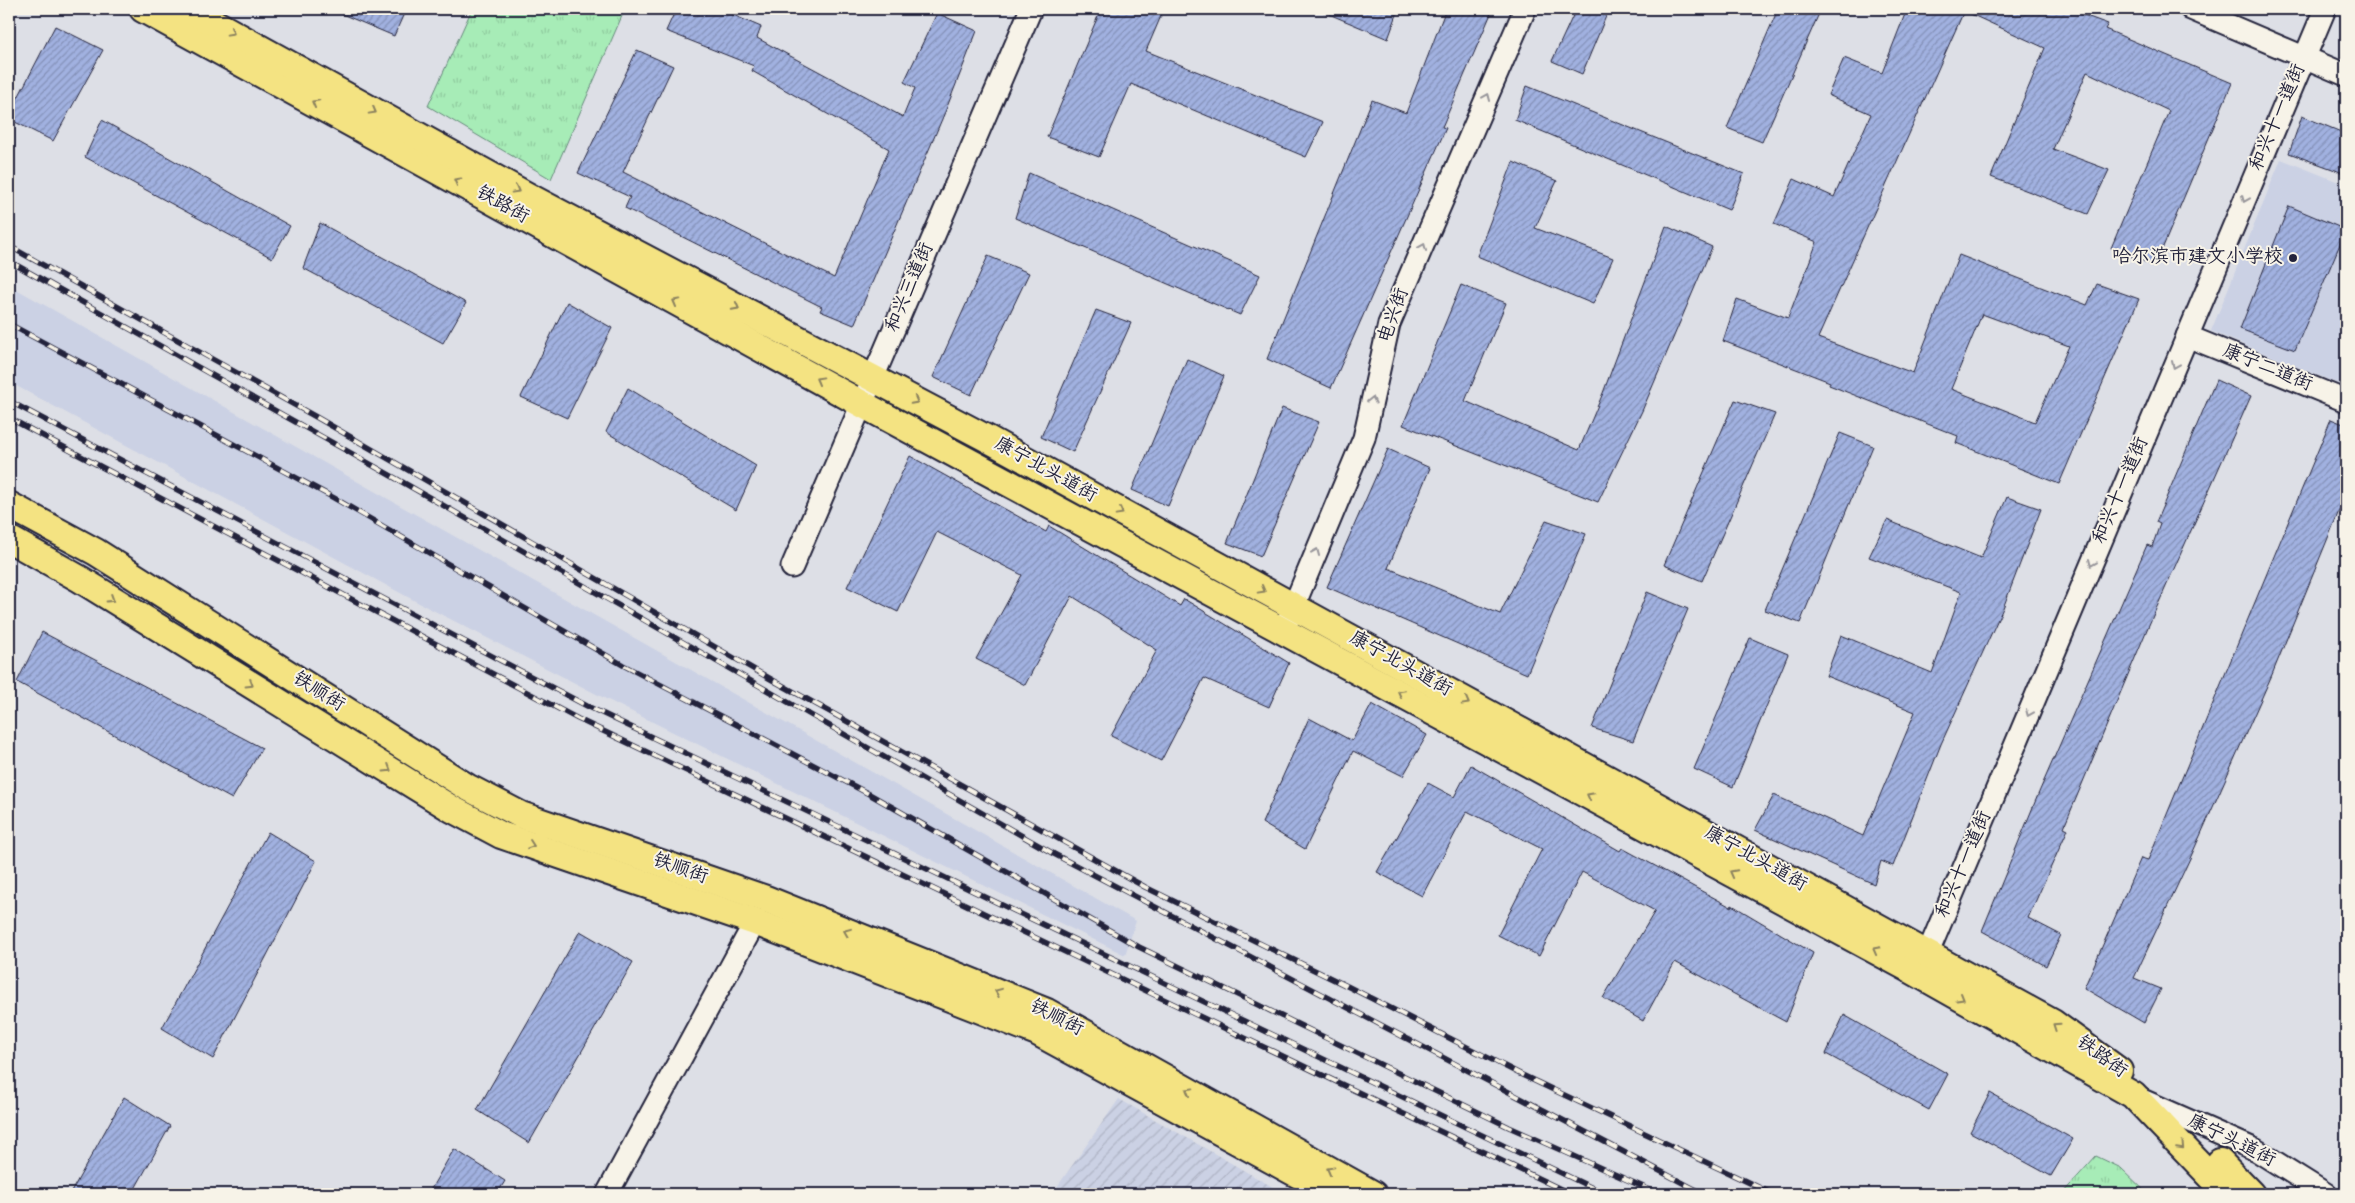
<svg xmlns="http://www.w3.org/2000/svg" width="2355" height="1203" viewBox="0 0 2355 1203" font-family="'Gochi Hand','LXGW WenKai TC',sans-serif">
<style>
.built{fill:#cbd1e4}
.industrial{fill:url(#industrial-furrows)}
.grass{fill:url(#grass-tufts);stroke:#648779}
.building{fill:url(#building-hatch);stroke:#22223b;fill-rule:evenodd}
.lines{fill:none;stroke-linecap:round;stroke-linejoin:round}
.minor-casing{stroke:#22223b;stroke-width:25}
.major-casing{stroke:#22223b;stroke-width:30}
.minor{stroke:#f7f3e8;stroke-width:21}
.major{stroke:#f4e382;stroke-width:26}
.rail-casing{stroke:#22223b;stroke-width:5.5}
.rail{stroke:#f7f3e8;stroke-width:4;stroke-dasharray:11;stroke-linecap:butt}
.oneway{stroke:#8b825e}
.oneway2{stroke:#97959a}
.poi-dot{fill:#22223b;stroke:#f7f3e8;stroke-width:2}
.labels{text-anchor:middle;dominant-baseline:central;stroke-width:4;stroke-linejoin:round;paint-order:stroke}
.street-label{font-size:19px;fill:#22223b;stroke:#f7f3e8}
.poi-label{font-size:19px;fill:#22223b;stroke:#f7f3e8;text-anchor:end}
</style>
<defs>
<pattern id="industrial-furrows" width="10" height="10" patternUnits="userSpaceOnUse" patternTransform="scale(1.25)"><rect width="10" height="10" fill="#cbd1e4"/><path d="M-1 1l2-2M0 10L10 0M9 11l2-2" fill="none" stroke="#aeb3c4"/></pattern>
<pattern id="grass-tufts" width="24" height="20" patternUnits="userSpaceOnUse" patternTransform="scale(1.25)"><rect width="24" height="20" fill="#a7ecb7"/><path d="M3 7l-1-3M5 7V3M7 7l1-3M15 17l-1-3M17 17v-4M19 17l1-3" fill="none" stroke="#8fca9e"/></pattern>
<pattern id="building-hatch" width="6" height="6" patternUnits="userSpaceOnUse" patternTransform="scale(1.25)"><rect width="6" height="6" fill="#a1b1e0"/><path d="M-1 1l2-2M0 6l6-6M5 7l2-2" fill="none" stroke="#8390b7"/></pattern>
</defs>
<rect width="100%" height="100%" fill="#dddfe6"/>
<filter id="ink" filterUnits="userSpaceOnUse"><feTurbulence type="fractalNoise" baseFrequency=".02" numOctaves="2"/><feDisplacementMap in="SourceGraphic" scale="10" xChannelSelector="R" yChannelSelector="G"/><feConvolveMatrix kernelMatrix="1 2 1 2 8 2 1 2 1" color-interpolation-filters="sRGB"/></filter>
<g filter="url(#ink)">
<!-- built -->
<g class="built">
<path d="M 2281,159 L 2346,185 L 2346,387 L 2211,331 Z"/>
<path d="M 9,285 L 1136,921 L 1125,955 L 606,699 L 419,603 L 9,382 Z"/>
</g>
<!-- industrial -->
<path class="industrial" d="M 1119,1099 L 1285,1194 L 1052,1194 Z"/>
<!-- grass -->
<g class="grass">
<path d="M 472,9 L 625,9 L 551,179 L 428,106 Z"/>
<path d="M 2096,1156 L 2121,1168 L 2148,1194 L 2062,1194 Z"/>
</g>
<!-- building -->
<g class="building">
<path d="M 330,9 L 406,9 L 394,36 Z"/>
<path d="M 676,9 L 719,9 L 761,27 L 757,38 L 903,117 L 915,88 L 904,82 L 937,13 L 977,31 L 945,112 L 854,325 L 820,311 L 822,307 L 625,208 L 630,197 L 578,173 L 637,50 L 673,66 L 623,172 L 834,278 L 889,149 L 752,71 L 754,66 L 666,31 Z"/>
<path d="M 1101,9 L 1164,9 L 1146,51 L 1323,122 L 1306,157 L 1131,84 L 1099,157 L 1047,137 Z"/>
<path d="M 1317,9 L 1399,9 L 1388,39 Z"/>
<path d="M 1446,9 L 1493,9 L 1442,127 L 1446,128 L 1331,388 L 1267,359 L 1372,100 L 1406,113 Z"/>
<path d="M 1576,9 L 1609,9 L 1582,74 L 1552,61 Z"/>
<path d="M 1778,9 L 1821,9 L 1762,142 L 1727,128 Z"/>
<path d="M 1907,9 L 2067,9 L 2108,24 L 2105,29 L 2232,83 L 2155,266 L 2111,248 L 2169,111 L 2087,72 L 2053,149 L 2109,170 L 2088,214 L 1991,177 L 2045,48 L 1964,11 L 1818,338 L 1913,373 L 1959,255 L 2087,305 L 2097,284 L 2139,299 L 2059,484 L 1956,443 L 1958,436 L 1829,385 L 1830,382 L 1723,341 L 1737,299 L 1788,318 L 1817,242 L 1774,224 L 1794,179 L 1834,197 L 1871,114 L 1828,95 L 1844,58 L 1882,73 ZM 1982,314 L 2069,346 L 2035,422 L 1951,389 Z"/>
<path d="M 55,26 L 103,50 L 53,141 L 9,119 L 9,115 Z"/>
<path d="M 1527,86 L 1744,174 L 1729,210 L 1515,120 Z"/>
<path d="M 2302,116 L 2346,134 L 2346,174 L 2289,153 Z"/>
<path d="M 102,120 L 290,226 L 272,258 L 85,157 Z"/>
<path d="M 1513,162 L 1557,181 L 1535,228 L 1613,258 L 1593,304 L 1477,256 Z"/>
<path d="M 1029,173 L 1260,275 L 1240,315 L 1015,218 Z"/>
<path d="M 2289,206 L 2346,230 L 2295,350 L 2240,329 Z"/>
<path d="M 320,223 L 466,303 L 443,343 L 303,268 Z"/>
<path d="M 1666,226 L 1712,247 L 1642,411 L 1598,502 L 1403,425 L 1461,285 L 1506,303 L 1465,401 L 1579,450 L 1603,393 Z"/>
<path d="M 988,256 L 1029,273 L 971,395 L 933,377 Z"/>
<path d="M 567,302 L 612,328 L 567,418 L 521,397 Z"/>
<path d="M 1096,310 L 1131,323 L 1073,452 L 1041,437 Z"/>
<path d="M 1187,359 L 1224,376 L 1168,506 L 1132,490 Z"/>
<path d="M 2216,380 L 2251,396 L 2148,627 L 2064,827 L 2068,829 L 2028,918 L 2061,935 L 2046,966 L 1982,931 L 2040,790 L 2147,545 L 2152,547 L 2160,524 L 2156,522 Z"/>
<path d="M 628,388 L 756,466 L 736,510 L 606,432 Z"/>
<path d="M 1735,400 L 1775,414 L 1702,581 L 1664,565 Z"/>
<path d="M 1282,408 L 1319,422 L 1261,556 L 1227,543 Z"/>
<path d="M 2331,419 L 2346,425 L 2346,494 L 2271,677 L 2192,854 L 2134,978 L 2161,989 L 2144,1023 L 2084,988 L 2141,858 L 2148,860 Z"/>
<path d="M 1840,433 L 1873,446 L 1800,623 L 1765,610 Z"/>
<path d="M 1388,449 L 1430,468 L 1388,568 L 1500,614 L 1546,520 L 1586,534 L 1527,674 L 1327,587 Z"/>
<path d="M 910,456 L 1046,532 L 1049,526 L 1180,606 L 1184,599 L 1289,663 L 1269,707 L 1204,678 L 1161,761 L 1111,736 L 1157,650 L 1072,596 L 1025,685 L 976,659 L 1022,575 L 937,532 L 898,612 L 847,587 Z"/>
<path d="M 2007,497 L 2041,509 L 2003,608 L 1941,744 L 1893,866 L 1881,861 L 1874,884 L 1755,830 L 1774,795 L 1863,836 L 1915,712 L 1826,676 L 1841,635 L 1932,673 L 1961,592 L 1869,557 L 1887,520 L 1981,558 Z"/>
<path d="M 1647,592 L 1688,609 L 1633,741 L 1592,728 Z"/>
<path d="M 42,632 L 262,748 L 232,799 L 17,682 Z"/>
<path d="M 1750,638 L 1788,654 L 1733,787 L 1694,769 Z"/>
<path d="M 1372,704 L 1427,735 L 1403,776 L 1353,751 L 1305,849 L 1262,823 L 1309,718 L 1352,741 Z"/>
<path d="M 1471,765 L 1620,851 L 1622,848 L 1731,907 L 1732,905 L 1813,953 L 1786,1022 L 1675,962 L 1643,1021 L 1603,998 L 1655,911 L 1582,872 L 1539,956 L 1498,935 L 1542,849 L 1467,811 L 1422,896 L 1377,872 L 1428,783 L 1454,797 Z"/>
<path d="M 268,832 L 316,861 L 213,1059 L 162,1028 Z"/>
<path d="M 580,931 L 633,962 L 529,1143 L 477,1110 Z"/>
<path d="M 1844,1015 L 1948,1074 L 1929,1110 L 1826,1054 Z"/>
<path d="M 1990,1093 L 2073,1139 L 2051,1176 L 1970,1132 Z"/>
<path d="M 124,1097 L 170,1126 L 132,1194 L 70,1194 Z"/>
<path d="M 454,1149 L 505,1181 L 497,1194 L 428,1194 Z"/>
</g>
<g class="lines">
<defs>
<g id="minor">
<path d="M 2191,9 L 2346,75"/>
<path d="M 2187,336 L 2346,401"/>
<path d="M 792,567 L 1031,9"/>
<path d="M 1288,620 L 1364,438 L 1389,324 L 1525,9"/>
<path d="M 1922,967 L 2325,9"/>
<path d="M 2140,1099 L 2256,1150 L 2326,1194"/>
<path d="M 607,1194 L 755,922"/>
</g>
<g id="major">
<path d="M 143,9 L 862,404 L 1908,968 L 2133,1095 L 2228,1194"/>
<path d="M 189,9 L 533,199 L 988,439 L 2053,1023 L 2119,1071"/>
<path d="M 9,505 L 96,552 L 467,787 L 521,815 L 766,899 L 1047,1012 L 1373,1194"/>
<path d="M 9,539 L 80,579 L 452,809 L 501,835 L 755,922 L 1037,1032 L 1334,1194"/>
<path d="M 2220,1162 L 2251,1194"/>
</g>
</defs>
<!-- minor casing -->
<use href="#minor" class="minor-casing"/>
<!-- major casing -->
<use href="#major" class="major-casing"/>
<!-- minor -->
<use href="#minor" class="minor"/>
<!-- major -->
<use href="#major" class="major"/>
<defs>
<g id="rail">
<path d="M 9,246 L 316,417 L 769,678 L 1145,887 L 1349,987 L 1520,1074 L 1773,1194"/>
<path d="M 9,261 L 404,483 L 1054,854 L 1704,1194"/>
<path d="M 9,324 L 334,498 L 623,665 L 871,795 L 1139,947 L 1509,1127 L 1659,1194"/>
<path d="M 9,401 L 587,706 L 1605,1194"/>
<path d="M 9,418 L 578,719 L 1571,1194"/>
</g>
</defs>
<!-- rail casing -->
<use href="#rail" class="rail-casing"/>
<!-- rail -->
<use href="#rail" class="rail"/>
</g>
<!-- one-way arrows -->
<defs><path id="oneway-chevron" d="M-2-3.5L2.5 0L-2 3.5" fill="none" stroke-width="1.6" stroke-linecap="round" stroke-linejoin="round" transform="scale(1.25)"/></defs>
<g class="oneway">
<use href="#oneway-chevron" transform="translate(231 32) rotate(29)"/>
<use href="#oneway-chevron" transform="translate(315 103) rotate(-151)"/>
<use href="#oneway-chevron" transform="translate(373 111) rotate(29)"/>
<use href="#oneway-chevron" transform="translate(457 181) rotate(-151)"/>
<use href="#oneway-chevron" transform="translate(516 190) rotate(29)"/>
<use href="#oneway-chevron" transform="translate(676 302) rotate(-151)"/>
<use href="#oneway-chevron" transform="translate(736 307) rotate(28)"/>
<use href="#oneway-chevron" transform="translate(819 380) rotate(-151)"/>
<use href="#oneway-chevron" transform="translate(915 401) rotate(28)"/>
<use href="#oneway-chevron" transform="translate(1120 512) rotate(29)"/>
<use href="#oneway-chevron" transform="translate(1262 590) rotate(29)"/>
<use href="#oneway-chevron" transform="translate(111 599) rotate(32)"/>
<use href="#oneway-chevron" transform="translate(250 684) rotate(32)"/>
<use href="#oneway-chevron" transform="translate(1401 693) rotate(-152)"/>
<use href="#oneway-chevron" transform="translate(1466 702) rotate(29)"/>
<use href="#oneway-chevron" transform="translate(388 769) rotate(32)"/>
<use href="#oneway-chevron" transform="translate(1590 796) rotate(-152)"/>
<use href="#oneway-chevron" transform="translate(531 845) rotate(19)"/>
<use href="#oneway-chevron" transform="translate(1733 873) rotate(-152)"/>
<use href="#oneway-chevron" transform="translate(847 932) rotate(-158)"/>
<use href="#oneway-chevron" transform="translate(1876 950) rotate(-152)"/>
<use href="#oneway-chevron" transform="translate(998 992) rotate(-158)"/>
<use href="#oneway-chevron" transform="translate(1961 998) rotate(30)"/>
<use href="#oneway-chevron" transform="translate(2056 1026) rotate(-146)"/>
<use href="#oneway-chevron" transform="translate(1189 1091) rotate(-151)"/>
<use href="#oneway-chevron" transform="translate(2181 1146) rotate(46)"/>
<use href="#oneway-chevron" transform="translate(1330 1170) rotate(-151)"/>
</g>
<g class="oneway2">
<use href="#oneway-chevron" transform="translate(1487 97) rotate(-67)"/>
<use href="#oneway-chevron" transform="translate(2245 199) rotate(113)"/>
<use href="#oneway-chevron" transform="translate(1423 247) rotate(-67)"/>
<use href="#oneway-chevron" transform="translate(2175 365) rotate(113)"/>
<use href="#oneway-chevron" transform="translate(1372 400) rotate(-77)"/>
<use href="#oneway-chevron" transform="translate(1316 552) rotate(-67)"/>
<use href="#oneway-chevron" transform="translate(2092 563) rotate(113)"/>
<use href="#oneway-chevron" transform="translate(2029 713) rotate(113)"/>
</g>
</g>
<!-- markers -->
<circle class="poi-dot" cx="2293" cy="258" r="5"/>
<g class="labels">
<!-- street labels -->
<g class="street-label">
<text transform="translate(2279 118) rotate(-67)">和兴十一道街</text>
<text transform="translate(502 206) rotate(29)">铁路街</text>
<text transform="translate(911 288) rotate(-67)">和兴三道街</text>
<text transform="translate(1395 316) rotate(-71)">电兴街</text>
<text transform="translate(2267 369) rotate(22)">康宁二道街</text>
<text transform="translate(1045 471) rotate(29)">康宁北头道街</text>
<text transform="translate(2122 491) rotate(-67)">和兴十一道街</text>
<text transform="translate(1400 665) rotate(29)">康宁北头道街</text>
<text transform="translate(318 693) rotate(32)">铁顺街</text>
<text transform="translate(1755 860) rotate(29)">康宁北头道街</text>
<text transform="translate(1965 865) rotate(-67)">和兴十一道街</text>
<text transform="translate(680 870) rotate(19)">铁顺街</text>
<text transform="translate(1056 1019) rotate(27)">铁顺街</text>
<text transform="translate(2101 1058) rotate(36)">铁路街</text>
<text transform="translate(2231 1142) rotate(26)">康宁头道街</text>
</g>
<!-- poi labels -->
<g class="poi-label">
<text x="2283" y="258">哈尔滨市建文小学校</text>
</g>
</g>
<!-- margin -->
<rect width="2355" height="1203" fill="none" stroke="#f7f3e8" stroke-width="30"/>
<rect x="15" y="15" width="2325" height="1173" fill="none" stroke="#22223b" stroke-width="2" filter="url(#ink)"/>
</svg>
